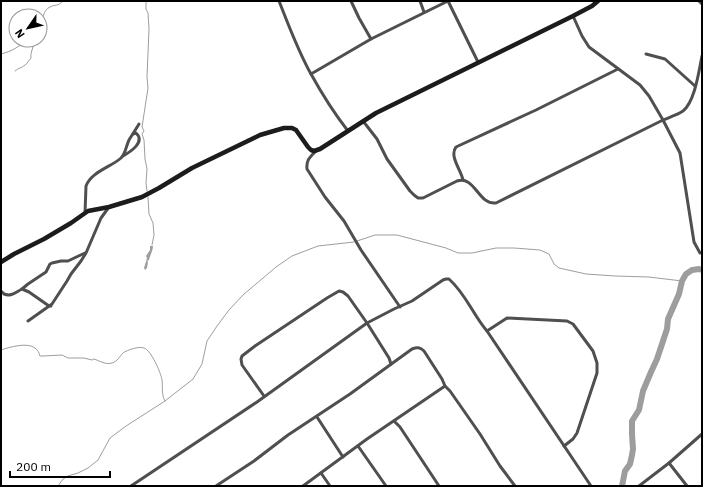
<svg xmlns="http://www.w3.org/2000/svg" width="703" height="487" viewBox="0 0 703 487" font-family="'IBM Plex Sans',sans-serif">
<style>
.water{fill:#9d9d9d}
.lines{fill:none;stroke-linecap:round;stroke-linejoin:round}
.stream{stroke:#9d9d9d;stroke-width:1}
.river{stroke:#9d9d9d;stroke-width:6}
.street{stroke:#4f4f4f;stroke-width:3}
.secondary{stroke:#1c1c1c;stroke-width:4.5}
</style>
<rect width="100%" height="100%" fill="#fff"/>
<!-- water -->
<path class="water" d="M 150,246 L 153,246 C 153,251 150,255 149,260 L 147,261 L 148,262 L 147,268 L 145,270 L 144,268 L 147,258 L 146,256 L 150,250 Z"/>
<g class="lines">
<!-- stream -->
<g class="stream">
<path d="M 146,1 L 146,9 L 148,13 L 149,29 L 147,77 L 148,88 L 142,127 L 144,131 L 142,134 L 144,140 L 145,159 L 147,169 L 146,183 L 147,191"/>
<path d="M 40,25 C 43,19 43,10 50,7 C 56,4 57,7 63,1"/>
<path d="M 1,54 C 13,51 18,47 27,40"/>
<path d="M 15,71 C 18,68 22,68 25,65 C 27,64 29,60 31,58 C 30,51 35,47 33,40"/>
<path d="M 148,197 L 149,214 L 153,223 L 154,235 L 152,245"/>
<path d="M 357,241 L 375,235 L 397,235 L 446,248 L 458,253 L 472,253 L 496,248 L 514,248 L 540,250 L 549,254 L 554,264 L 559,268 L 586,274 L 615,276 L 649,277 L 682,281"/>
<path d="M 1,350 C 10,347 27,342 35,348 C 38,350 39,353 40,356 L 43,356 L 62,355 L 68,358 L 84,358 L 92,360 L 94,359 C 100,361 106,365 112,363 C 118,361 119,357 123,353 C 127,350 139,346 144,348 C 151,350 161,373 162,380 C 163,388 161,394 165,401"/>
<path d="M 58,486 L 63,479 L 68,476 L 78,473 L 88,468 L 98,460 L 110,438 L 126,426 L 165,401 L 193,379 L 202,364 L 207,341 L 217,326 L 229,310 L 243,295 L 276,267 L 292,256 L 318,246 L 354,242"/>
</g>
<!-- river -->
<path class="river" d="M 622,486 L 625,471 L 630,464 L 632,455 L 633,449 L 632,434 L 632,421 L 639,410 L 643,391 L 651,372 L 657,359 L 667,329 L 668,319 L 679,294 L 682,281 L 686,274 L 692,270 L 699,269 L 702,270"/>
<!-- street -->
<g class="street">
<path d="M 279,1 C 289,26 298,51 311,74 C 322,94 334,113 348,131"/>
<path d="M 351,1 L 359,18 L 371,39"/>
<path d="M 420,1 L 424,12"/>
<path d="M 448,1 L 478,62"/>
<path d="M 699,1 L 702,4"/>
<path d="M 573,16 L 582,36 L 589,47 L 640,85 L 649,96 L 663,120 L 680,153 L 694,242 L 700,253"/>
<path d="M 646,54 L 665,59 L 695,86"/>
<path d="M 311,74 L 371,39 L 448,1"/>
<path d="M 363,121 L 377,139 L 387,159 L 410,191 L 414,195 L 418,198 L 423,198 L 457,181 C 475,175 478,205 496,203 L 663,120 C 670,117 677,115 683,111 C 695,102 699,70 702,56"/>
<path d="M 316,151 C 310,157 306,160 307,169 L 325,197 L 344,221 L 361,250 L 400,307"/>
<path d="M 123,156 C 130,152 146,142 136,133 L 133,134"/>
<path d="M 463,180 C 461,170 449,156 456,147 L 536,110 L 618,69"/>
<path d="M 85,213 L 86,186 C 91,172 111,167 121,158 C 126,153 126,146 129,140 C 132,135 136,129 139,124"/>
<path d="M 22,289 L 28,284 L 46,272 L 50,264 L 52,263 L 61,261 L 68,261 L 85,253"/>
<path d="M 1,291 L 4,294 C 11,297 16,292 22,289 L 29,292 L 49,306 L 51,306"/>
<path d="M 28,321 L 52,304 L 67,281 L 71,274 L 81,261 L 86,253 L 101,218 L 109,207"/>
<path d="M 487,331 L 507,318 L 567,321 L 573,324 L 593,351 L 597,363 L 597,373 L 577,433 L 573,439 L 564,446"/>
<path d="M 264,396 L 242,365 L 241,359 L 242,356 L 255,346 L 327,298 L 339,291 L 343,292 L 348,296 L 367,323 L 389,358 L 391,364"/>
<path d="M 317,417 L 343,457"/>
<path d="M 394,421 L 400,427 L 439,486"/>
<path d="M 358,446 L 386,486"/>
<path d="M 669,463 L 687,486"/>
<path d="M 321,473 L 330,486"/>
<path d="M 131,486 L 257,402 L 367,323 L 394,309 L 412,301 L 443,280 L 446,279 L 449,279 C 466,294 473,315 487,331 L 591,486"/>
<path d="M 216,486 L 254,461 L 288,435 L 350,394 L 412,349 C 417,347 420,347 424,351 L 442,379 L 445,386 L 450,391 L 457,401 L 480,434 L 500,466 L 515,486"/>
<path d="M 303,486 L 367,439 L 445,386"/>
<path d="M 639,486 L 669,463 L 702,434"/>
</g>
<!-- secondary -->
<path class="secondary" d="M 1,262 L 14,254 L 44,239 L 71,223 L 88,211 L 109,207 L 142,197 L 159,188 L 192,168 L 260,135 L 284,128 L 292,128 L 296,130 L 308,147 L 311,150 L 314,151 L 320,149 L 376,113 L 573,16 L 592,6 L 598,1"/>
</g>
<!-- border -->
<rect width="703" height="487" fill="none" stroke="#000000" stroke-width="4"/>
<!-- north arrow -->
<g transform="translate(28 28) rotate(236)"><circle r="19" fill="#ffffff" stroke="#999999"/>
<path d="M0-3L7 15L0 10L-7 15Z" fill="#000000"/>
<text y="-6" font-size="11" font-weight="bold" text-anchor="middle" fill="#000000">N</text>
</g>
<!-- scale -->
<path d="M10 471v6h100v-6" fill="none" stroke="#000000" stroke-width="2"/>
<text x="16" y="471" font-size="12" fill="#000000" stroke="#ffffff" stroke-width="3" paint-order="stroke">200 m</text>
</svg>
